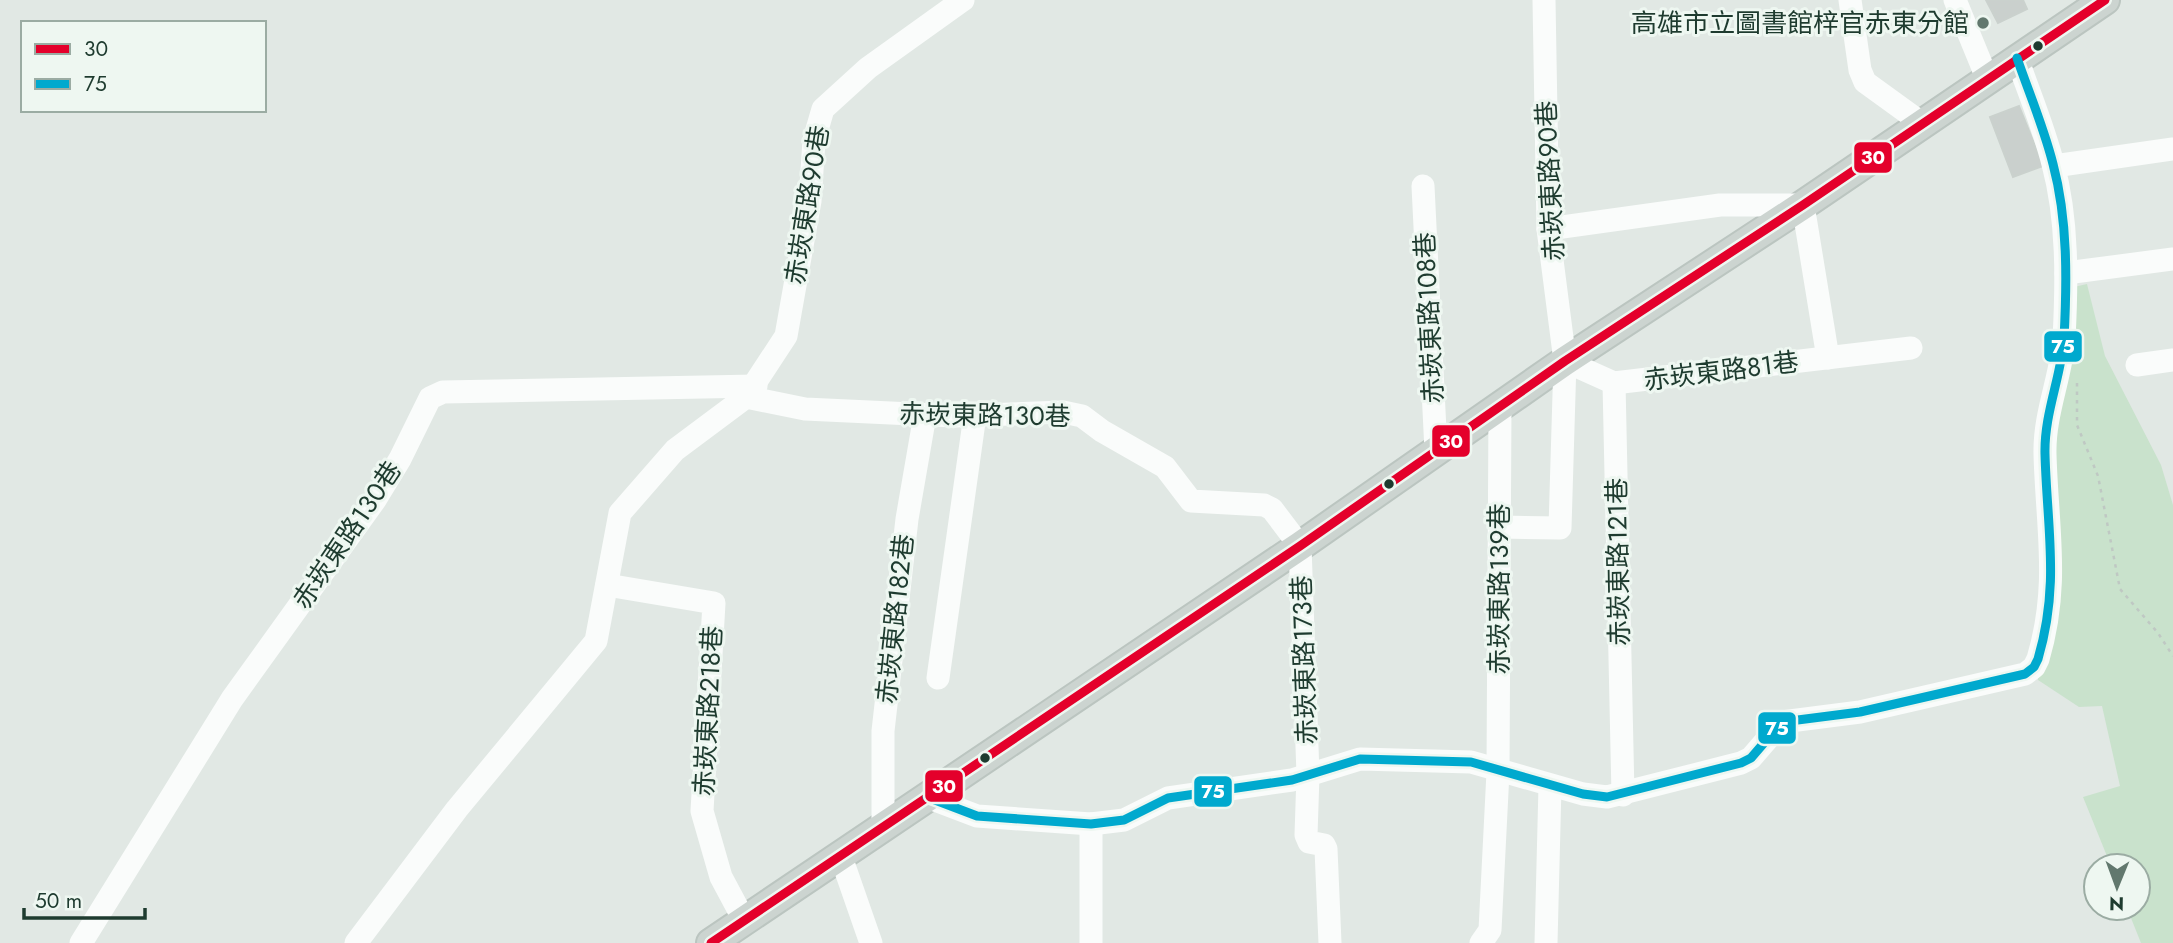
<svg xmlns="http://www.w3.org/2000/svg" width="2173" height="943" viewBox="0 0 2173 943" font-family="Jost,'Noto Sans TC',sans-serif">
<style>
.green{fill:#c9e2cc}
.building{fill:#cad0cd;stroke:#cad1cd;stroke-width:2}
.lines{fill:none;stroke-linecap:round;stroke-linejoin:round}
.major-casing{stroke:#bbc5c0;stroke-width:32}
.path{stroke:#bfc8c3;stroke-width:2.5;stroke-dasharray:3.5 5;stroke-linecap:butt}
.minor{stroke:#fafcfb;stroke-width:23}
.major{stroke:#ccd4d0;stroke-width:28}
.bus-1-casing{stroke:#eef7f1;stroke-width:14}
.bus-2-casing{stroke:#eef7f1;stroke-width:14}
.bus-1{stroke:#e4002b;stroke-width:9}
.bus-2{stroke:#00a9ce;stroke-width:9}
.poi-dot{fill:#62786e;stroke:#eef7f1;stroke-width:2.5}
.bus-dot{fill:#1e3b2f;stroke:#eef7f1;stroke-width:2.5}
.labels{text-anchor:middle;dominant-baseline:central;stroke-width:6;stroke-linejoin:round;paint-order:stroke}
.poi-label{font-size:26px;fill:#1e3b2f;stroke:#eef7f1;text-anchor:end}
.street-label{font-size:26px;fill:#1e3b2f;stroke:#eef7f1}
.line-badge{stroke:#eef7f1;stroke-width:2.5}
.badge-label{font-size:19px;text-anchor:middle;font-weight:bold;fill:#fff}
</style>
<rect width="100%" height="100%" fill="#e1e8e4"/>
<!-- green -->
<path class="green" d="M 2087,284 L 2105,356 L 2161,465 L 2173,505 L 2173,943 L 2141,943 L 2127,908 L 2138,908 L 2138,866 L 2111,866 L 2083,797 L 2120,786 L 2102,706 L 2079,707 L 2038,680 L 2045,451 L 2065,289 Z"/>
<!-- building -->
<g class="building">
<path d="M 1986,0 L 2023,0 L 2027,9 L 1998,23 Z"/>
<path d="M 2019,106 L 2043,166 L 2013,177 L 1990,117 Z"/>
</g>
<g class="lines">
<defs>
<path id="major" d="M 711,943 L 1300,546 L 1565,361 L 1803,205 L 2105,0"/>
</defs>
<!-- major casing -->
<use href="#major" class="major-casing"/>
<!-- path -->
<path class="path" d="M 2077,383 L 2077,425 L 2098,476 L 2120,589 L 2158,633 L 2173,656"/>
<!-- minor -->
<g class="minor">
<path d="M 1850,0 L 1860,70 L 1865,82 L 1923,124"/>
<path d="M 1955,0 L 1987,78"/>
<path d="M 2054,166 L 2173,149"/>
<path d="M 1423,186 L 1436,451"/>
<path d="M 1548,229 L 1720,205 L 1803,205 L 1828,358"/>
<path d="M 2066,273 L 2173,259"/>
<path d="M 1565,361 L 1614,383"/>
<path d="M 2137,365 L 2173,360"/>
<path d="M 1614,383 L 1623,795"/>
<path d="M 1614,383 L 1911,348"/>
<path d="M 746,397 L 805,409 L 955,416 L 1063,412 L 1082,416 L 1102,431 L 1165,467 L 1191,501 L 1264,505 L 1272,509 L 1300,546 L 1308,775 L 1306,835 L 1309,842 L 1324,845 L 1326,849 L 1330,943"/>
<path d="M 1500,527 L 1560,528 L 1565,361 L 1548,229 L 1544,0"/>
<path d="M 607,585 L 714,603 L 702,811 L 721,877 L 744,920"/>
<path d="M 938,678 L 975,415"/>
<path d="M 927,797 L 977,816 L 1091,824 L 1124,820 L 1168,798 L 1292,780 L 1360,759 L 1471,762 L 1583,794 L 1607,797 L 1741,763 L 1751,758 L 1782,722 L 1860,712 L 2025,674 L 2034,667 L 2038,659 C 2060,584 2047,529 2045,454 C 2044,414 2061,377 2064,339 C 2067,282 2068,220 2053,164 C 2044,128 2029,93 2017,58"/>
<path d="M 883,826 L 883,731 L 907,519 L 925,415"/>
<path d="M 840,854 L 871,943"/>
<path d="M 81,943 L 232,699 L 375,500 L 400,459 L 430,398 L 443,392 L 756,386"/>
<path d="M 356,943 L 457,809 L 596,641 L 620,513 L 675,450 L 746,397 L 786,336 L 810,201 L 814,140 L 823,109 L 868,68 L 963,0"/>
<path d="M 1091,943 L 1091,824"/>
<path d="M 1481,943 L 1490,930 L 1498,772 L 1500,406"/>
<path d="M 1546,943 L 1550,786"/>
</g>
<!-- major -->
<use href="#major" class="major"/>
<defs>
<path id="bus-1" d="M 711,943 L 1300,546 L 1565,361 L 1803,205 L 2105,0"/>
<path id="bus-2" d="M 927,797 L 977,816 L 1091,824 L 1124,820 L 1168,798 L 1292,780 L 1360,759 L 1471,762 L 1583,794 L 1607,797 L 1741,763 L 1751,758 L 1782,722 L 1860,712 L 2025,674 L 2034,667 L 2038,659 C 2060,584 2047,529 2045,454 C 2044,414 2061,377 2064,339 C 2067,282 2068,220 2053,164 C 2044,128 2029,93 2017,58"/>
</defs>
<!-- bus-1 casing -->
<use href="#bus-1" class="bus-1-casing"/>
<!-- bus-2 casing -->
<use href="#bus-2" class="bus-2-casing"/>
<!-- bus-1 -->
<use href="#bus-1" class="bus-1"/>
<!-- bus-2 -->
<use href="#bus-2" class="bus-2"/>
</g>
<!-- markers -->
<circle class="poi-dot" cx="1983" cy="23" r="7"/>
<g class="bus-dot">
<circle cx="2038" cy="46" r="6"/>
<circle cx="1389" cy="484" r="6"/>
<circle cx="985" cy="758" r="6"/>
</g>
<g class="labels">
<!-- poi labels -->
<g class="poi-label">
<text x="1969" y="23">高雄市立圖書館梓官赤東分館</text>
</g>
<!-- street labels -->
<g class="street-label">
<text transform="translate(1550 181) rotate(-93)">赤崁東路90巷</text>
<text transform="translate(807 205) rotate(-81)">赤崁東路90巷</text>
<text transform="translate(1429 318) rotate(-93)">赤崁東路108巷</text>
<text transform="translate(1721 371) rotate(-7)">赤崁東路81巷</text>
<text transform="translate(985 415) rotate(1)">赤崁東路130巷</text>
<text transform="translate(347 535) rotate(-56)">赤崁東路130巷</text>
<text transform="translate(1618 562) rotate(-91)">赤崁東路121巷</text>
<text transform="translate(1499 589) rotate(-90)">赤崁東路139巷</text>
<text transform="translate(895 619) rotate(-84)">赤崁東路182巷</text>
<text transform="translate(1304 660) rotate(-92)">赤崁東路173巷</text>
<text transform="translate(708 711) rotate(-87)">赤崁東路218巷</text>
</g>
</g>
<g class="line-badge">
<rect x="1853" y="141" width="40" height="33" rx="7" fill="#e4002b"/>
<rect x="2043" y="330" width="40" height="33" rx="7" fill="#00a9ce"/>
<rect x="1431" y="424" width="40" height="34" rx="7" fill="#e4002b"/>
<rect x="1757" y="711" width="40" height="34" rx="7" fill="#00a9ce"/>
<rect x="924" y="769" width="40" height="34" rx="7" fill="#e4002b"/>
<rect x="1193" y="775" width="40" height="33" rx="7" fill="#00a9ce"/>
</g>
<g class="badge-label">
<text x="1873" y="164">30</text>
<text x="2063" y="353">75</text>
<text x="1451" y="448">30</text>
<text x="1777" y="735">75</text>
<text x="944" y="793">30</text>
<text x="1213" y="798">75</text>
</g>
<!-- legend -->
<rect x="21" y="21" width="245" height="91" fill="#eef7f1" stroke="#9baca3" stroke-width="2"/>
<rect x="35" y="44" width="35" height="10" fill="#e4002b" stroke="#9baca3" stroke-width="2"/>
<text x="84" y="56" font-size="21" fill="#1e3b2f">30</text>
<rect x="35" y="79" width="35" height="10" fill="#00a9ce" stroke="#9baca3" stroke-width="2"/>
<text x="84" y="91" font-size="21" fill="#1e3b2f">75</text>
<!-- north arrow -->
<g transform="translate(2117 887) rotate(181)"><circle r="33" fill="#eef7f1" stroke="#9baca3" stroke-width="2"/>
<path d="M0-5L12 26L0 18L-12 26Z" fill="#62786e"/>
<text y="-10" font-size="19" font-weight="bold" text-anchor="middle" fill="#1e3b2f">N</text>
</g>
<!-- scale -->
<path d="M24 908v10h121v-10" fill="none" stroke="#1e3b2f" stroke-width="3.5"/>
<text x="35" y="908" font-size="21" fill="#1e3b2f" stroke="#eef7f1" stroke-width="5" paint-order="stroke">50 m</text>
</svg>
